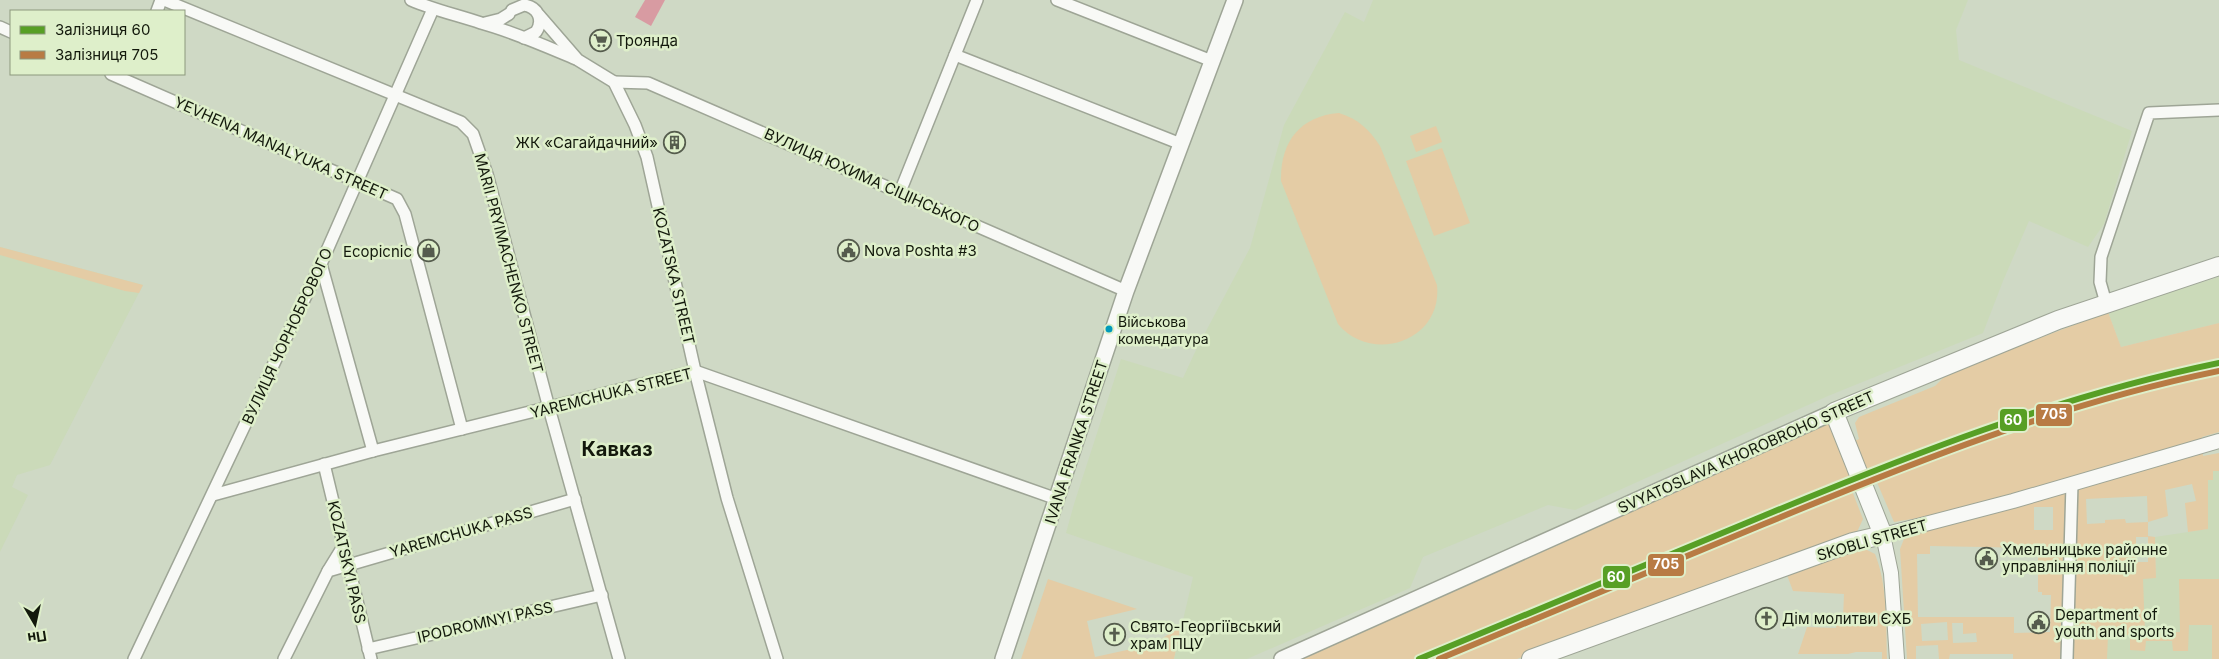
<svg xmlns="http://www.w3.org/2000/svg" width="2219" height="659" viewBox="0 0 2219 659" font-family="Inter,sans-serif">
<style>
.built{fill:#cbdab9}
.green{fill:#e4cca5;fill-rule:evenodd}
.water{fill:#d89ba2}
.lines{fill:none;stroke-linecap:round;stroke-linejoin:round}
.minor-casing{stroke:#9ea596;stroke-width:14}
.tertiary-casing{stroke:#9ea596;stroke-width:16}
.secondary-casing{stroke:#9ea596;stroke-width:18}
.primary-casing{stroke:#9ea596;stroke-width:20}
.minor{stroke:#f8f9f6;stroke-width:11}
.tertiary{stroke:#f8f9f6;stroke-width:14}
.secondary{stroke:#f8f9f6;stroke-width:15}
.primary{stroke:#f8f9f6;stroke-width:18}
.rail-1-casing{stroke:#deefca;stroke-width:10}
.rail-2-casing{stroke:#deefca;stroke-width:10}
.rail-1{stroke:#579f25;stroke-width:6}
.rail-2{stroke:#b87b44;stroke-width:6}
.bus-dot{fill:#029bbb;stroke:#deefca;stroke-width:2}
.labels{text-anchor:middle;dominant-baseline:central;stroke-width:5;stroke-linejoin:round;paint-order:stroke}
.bus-label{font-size:14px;fill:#13190c;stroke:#deefca;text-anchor:start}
.poi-label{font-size:15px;fill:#13190c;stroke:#deefca;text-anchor:start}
.street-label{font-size:15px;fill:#13190c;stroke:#deefca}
.district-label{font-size:20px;font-weight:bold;fill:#13190c;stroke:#deefca}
.line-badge{stroke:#deefca;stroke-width:2}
.badge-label{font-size:14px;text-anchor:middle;font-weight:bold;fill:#fff}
</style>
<rect width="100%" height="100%" fill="#cfd9c5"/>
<!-- built -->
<g class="built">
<path d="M 1373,0 L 1968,0 L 1956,30 L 1959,60 L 2132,131 L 2104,224 L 2088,247 L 2029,221 L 2003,281 L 1983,333 L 1828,396 L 1575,510 L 1548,505 L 1423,557 L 1410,588 L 1247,659 L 1174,659 L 1193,577 L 1066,533 L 1074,504 L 1121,359 L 1183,378 L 1196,350 L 1250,248 L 1284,125 L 1345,12 L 1364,22 Z"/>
<path d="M 0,247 L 143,285 L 50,465 L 17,475 L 12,487 L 28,495 L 0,552 Z"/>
<path d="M 2219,277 L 2219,323 L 2121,347 L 2108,312 Z"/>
<path d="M 2219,453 L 2219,659 L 2067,659 L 2143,578 L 2156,578 L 2155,537 L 2208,529 L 2208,480 Z"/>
</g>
<!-- green -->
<g class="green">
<path d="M 1339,113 C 1358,119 1369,129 1380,146 L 1437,285 C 1443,341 1372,365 1338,324 L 1281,181 C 1280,142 1300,116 1339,113 Z"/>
<path d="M 1436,126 L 1442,142 L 1416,152 L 1410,136 Z"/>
<path d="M 1442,148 L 1470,223 L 1434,236 L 1406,161 Z"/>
<path d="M 0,247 L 143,285 L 139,293 L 125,291 L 0,255 Z"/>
<path d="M 2108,312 L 2121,347 L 2219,323 L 2219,432 L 2202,437 L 2203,456 L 2219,453 L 2219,471 L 2213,471 L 2213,480 L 2208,480 L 2208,529 L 2188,532 L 2185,503 L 2196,501 L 2192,484 L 2165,490 L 2168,516 L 2148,522 L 2148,536 L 2155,537 L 2156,578 L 2143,579 L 2145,633 L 2180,632 L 2179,579 L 2219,579 L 2219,659 L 2212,659 L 2212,625 L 2189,625 L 2188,651 L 2173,651 L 2172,641 L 2146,641 L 2145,651 L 2130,650 L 2130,635 L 2108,635 L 2107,659 L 2013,659 L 2013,654 L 1950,654 L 1949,659 L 1939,659 L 1938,645 L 1916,646 L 1916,659 L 1907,659 L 1900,549 L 1904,539 L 1942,514 L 1894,522 L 1876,480 L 1852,491 L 1863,519 L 1857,532 L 1850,536 L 1517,659 L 1292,659 L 1832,417 L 1844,446 L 1859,439 L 1855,423 L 1859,417 L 1935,386 L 1948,373 ZM 2147,496 L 2148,522 L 2126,523 L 2125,519 L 2105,520 L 2105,523 L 2087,524 L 2086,499 ZM 2034,507 L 2053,507 L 2053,530 L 2034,530 ZM 2136,537 L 2148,537 L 2148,562 L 2136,562 ZM 1930,546 L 2038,548 L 2038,592 L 2042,592 L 2042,595 L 2051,595 L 2050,632 L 2014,633 L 2014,617 L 1918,617 L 1917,554 L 1930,554 ZM 1947,622 L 1948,640 L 1922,641 L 1921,624 ZM 1952,623 L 1963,623 L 1963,634 L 1976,633 L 1977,642 L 1953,643 Z"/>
<path d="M 1856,550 L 1867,550 L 1875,554 C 1888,587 1886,625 1887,659 L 1882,659 L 1882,652 L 1856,652 L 1848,654 L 1798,654 L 1807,627 L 1836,628 L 1836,618 L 1843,618 L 1844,594 L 1793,591 L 1787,575 Z"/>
<path d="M 1048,579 L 1137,609 L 1087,621 L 1095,657 L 1154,644 L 1181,626 L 1174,659 L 1021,659 Z"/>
</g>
<!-- water -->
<path class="water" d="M 645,0 L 665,0 L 651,26 L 635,17 Z"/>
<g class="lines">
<defs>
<g id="minor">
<path d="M 164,0 L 461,122 L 473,134 L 487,174 L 549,408 L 619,659"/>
<path d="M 411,0 C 434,10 457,15 481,23 C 514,32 545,46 576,59"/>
<path d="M 1057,0 L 1212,61"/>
<path d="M 512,10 L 524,5 C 538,7 544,20 536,32 L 524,38"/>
<path d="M 157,11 L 161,0"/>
<path d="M 539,15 L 578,60 L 614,82 L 635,125 L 647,157 L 695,371 L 727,498 L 777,659"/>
<path d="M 485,23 L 501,19 L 509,14"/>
<path d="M 0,27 L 11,32"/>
<path d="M 955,55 L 1181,144"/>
<path d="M 111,74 L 397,199 L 405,214 L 462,429"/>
<path d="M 614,82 L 648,83 L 1126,291"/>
<path d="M 900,192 L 977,0"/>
<path d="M 321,264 L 373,451"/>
<path d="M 2106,303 L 2100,282 L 2101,257 L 2149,113 L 2219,110"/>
<path d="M 324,464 L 371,659"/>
<path d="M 213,495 L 373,451 L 695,371 L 1057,499"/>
<path d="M 328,571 L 344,545"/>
<path d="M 368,649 L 602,595"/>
<path d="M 134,659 L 321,264 L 433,9"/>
<path d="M 284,659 L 328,571 L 575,499"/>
<path d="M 2067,659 L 2072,484"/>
</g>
<path id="tertiary" d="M 1897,659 L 1891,573 L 1883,535 L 2013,501 L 2219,441"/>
<g id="secondary">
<path d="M 1003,659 L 1126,291 L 1235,0"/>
<path d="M 1282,659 L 1834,412"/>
</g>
<path id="primary" d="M 1531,659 L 1853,542 L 1883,535 L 1834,412 L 2058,320 L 2219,266"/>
</defs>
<!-- minor casing -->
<use href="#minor" class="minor-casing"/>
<!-- tertiary casing -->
<use href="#tertiary" class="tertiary-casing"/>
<!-- secondary casing -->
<use href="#secondary" class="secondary-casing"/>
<!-- primary casing -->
<use href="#primary" class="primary-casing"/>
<!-- minor -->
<use href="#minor" class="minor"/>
<!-- tertiary -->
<use href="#tertiary" class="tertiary"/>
<!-- secondary -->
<use href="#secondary" class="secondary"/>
<!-- primary -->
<use href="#primary" class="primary"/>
<defs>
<path id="rail-1" d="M 1419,659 C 1531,612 1644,566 1756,519 C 1910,455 2055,397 2219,363"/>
<path id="rail-2" d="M 1439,659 C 1547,614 1655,569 1764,524 C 1914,462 2059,404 2219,371"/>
</defs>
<!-- rail-1 casing -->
<use href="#rail-1" class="rail-1-casing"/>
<!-- rail-2 casing -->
<use href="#rail-2" class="rail-2-casing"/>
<!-- rail-1 -->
<use href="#rail-1" class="rail-1"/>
<!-- rail-2 -->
<use href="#rail-2" class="rail-2"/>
</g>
<!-- icons -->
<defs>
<symbol id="supermarket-ring" viewBox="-11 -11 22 22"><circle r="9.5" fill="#deefca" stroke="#555c4d" stroke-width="1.5"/><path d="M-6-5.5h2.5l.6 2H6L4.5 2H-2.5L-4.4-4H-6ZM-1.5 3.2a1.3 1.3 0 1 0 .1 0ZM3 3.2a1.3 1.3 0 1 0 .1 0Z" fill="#555c4d"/></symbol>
<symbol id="building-ring" viewBox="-11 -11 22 22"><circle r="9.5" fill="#deefca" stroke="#555c4d" stroke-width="1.5"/><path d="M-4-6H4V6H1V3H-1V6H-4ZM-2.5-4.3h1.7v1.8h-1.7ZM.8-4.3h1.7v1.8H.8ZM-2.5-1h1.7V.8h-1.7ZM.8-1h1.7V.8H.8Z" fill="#555c4d"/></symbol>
<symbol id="civic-ring" viewBox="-11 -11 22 22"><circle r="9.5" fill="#deefca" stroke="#555c4d" stroke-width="1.5"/><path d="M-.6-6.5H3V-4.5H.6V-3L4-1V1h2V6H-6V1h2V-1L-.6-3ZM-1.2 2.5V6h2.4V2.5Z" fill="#555c4d"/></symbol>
<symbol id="shop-ring" viewBox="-11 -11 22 22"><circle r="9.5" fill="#deefca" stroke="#555c4d" stroke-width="1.5"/><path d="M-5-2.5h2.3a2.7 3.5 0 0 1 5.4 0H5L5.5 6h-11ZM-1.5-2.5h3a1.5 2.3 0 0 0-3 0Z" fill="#555c4d"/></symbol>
<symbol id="church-ring" viewBox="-11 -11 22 22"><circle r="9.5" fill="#deefca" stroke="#555c4d" stroke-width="1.5"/><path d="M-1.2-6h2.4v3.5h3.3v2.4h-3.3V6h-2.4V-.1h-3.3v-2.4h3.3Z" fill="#555c4d"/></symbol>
</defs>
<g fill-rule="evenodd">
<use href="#supermarket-ring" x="588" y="28" width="25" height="25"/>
<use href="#building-ring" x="662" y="130" width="25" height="25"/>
<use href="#civic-ring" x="836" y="238" width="25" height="25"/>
<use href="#shop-ring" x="416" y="238" width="25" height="25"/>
<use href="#civic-ring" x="1974" y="546" width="25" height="25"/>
<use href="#church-ring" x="1754" y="606" width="25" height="25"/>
<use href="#civic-ring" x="2026" y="610" width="25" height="25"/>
<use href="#church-ring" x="1102" y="622" width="25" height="25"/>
</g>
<!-- markers -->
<circle class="bus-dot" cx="1109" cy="329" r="4.5"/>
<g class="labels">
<!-- bus labels -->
<g class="bus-label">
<text x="1118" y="321">Військова<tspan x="1118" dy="17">комендатура</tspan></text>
</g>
<!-- poi labels -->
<g class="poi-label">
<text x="616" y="40">Троянда</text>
<text x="658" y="142" text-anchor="end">ЖК «Сагайдачний»</text>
<text x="864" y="250">Nova Poshta #3</text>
<text x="412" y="251" text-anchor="end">Ecopicnic</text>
<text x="2002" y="549">Хмельницьке районне<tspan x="2002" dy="17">управління поліції</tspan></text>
<text x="2055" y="614">Department of<tspan x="2055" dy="17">youth and sports</tspan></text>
<text x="1782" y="618">Дім молитви ЄХБ</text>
<text x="1130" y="626">Свято-Георгіївський<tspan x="1130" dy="17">храм ПЦУ</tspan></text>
</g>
<!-- street labels -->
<g class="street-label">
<text transform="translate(281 148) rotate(24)">YEVHENA MANALYUKA STREET</text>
<text transform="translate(872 180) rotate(24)">ВУЛИЦЯ ЮХИМА СІЦІНСЬКОГО</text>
<text transform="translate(509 263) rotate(75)">MARII PRYIMACHENKO STREET</text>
<text transform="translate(674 276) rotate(77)">KOZATSKA STREET</text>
<text transform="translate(287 336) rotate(-65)">ВУЛИЦЯ ЧОРНОБРОВОГО</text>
<text transform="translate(611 393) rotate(-14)">YAREMCHUKA STREET</text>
<text transform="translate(1076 442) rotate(-72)">IVANA FRANKA STREET</text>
<text transform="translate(1746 452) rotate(-24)">SVYATOSLAVA KHOROBROHO STREET</text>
<text transform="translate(461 532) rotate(-16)">YAREMCHUKA PASS</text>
<text transform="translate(1872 540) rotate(-16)">SKOBLI STREET</text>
<text transform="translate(347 562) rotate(77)">KOZATSKYI PASS</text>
<text transform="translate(485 622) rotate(-13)">IPODROMNYI PASS</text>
</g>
<!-- district labels -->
<g class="district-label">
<text x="617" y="449">Кавказ</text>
</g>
</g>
<g class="line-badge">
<rect x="2035" y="403" width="38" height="24" rx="5" fill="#b87b44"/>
<rect x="1999" y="408" width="29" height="24" rx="5" fill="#579f25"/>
<rect x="1647" y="553" width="38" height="24" rx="5" fill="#b87b44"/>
<rect x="1602" y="565" width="29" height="24" rx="5" fill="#579f25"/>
</g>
<g class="badge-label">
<text x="2054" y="419">705</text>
<text x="2013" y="425">60</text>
<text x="1666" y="569">705</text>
<text x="1616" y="582">60</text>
</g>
<!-- legend -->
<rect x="10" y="10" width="175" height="65" fill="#deefca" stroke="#8d997e"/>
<rect x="20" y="26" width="25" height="8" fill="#579f25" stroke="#8d997e"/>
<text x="55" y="35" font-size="15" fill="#13190c">Залізниця 60</text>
<rect x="20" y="51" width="25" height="8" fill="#b87b44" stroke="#8d997e"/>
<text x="55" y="60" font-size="15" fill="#13190c">Залізниця 705</text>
<!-- north arrow -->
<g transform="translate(35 624) rotate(171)" stroke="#deefca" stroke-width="4" paint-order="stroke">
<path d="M0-4L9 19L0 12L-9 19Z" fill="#13190c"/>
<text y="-8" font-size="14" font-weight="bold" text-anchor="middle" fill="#13190c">Пн</text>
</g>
</svg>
